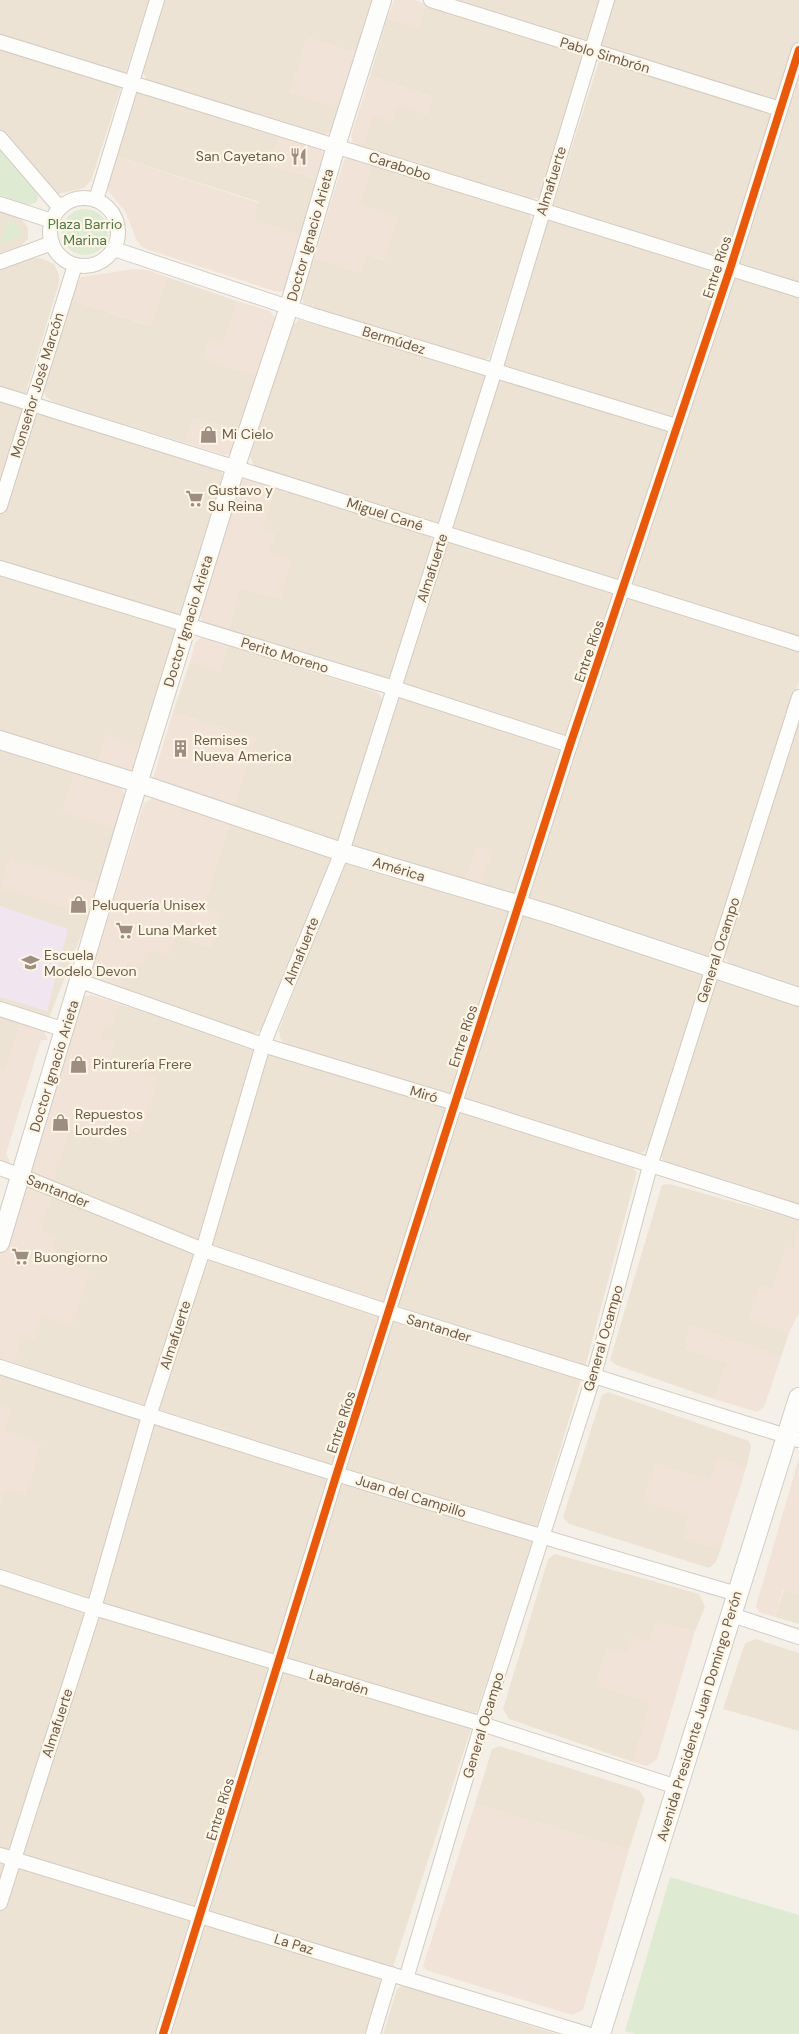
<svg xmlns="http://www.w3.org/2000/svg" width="799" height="2034" viewBox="0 0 799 2034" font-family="'DM Sans',sans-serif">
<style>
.residential{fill:#ede3d4}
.commercial{fill:#f2e3d8}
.education{fill:#f1e6ef}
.green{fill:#dfead2}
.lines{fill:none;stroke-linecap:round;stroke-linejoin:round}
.minor-casing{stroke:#d2cbc3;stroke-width:16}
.tertiary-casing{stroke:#d2cbc3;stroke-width:20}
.secondary-casing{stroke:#d3cdc4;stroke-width:22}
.minor{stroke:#fdfdfb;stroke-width:14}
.tertiary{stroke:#fdfdfb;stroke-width:18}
.secondary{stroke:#fdfdfb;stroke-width:20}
.cycleway-casing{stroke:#fdf6e7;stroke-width:11}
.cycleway{stroke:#e8590c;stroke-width:8}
.labels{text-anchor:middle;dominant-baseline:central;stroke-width:4.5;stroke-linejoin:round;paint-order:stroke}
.street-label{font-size:14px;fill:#6e5a4a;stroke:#fdf6e7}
.poi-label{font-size:14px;fill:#6e5a4a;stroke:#fdf6e7;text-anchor:start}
.park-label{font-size:14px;fill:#527946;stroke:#fdf6e7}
</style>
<rect width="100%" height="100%" fill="#f4f0e7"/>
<!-- residential -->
<g class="residential">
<path d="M 0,0 L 149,0 L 91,181 L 84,188 L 58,194 L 52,193 L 0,131 Z"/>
<path d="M 165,0 L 375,0 L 358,54 L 307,37 L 340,110 L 334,129 L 325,135 L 320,136 L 147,80 L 142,70 Z"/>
<path d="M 448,0 L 799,0 L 799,682 L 649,1144 L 644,1152 L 639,1154 L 286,1044 L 282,1042 L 280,1037 L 279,1030 L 362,814 L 449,526 L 262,471 L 254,466 L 250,456 L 292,326 L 299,320 L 499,377 L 604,45 Z"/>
<path d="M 426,4 L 577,51 L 580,55 L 583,60 L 542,194 L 538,198 L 529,199 L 362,148 L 373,115 L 397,105 L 433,97 L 370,76 L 387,18 L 418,28 Z"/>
<path d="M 137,93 L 143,93 L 279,136 L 270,165 L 320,180 L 302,236 L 253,219 L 259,202 L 115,156 L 133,98 Z"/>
<path d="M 372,164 L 526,212 L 530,214 L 532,223 L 489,358 L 483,361 L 311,307 L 303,303 L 302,296 L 314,258 L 361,273 L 366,254 L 384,260 L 360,204 Z"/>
<path d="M 0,212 L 21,218 L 28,228 L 28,239 L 21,246 L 0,253 Z"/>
<path d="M 30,256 L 43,259 L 54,264 L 59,275 L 59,283 L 22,405 L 218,468 L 222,472 L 223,479 L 135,764 L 133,769 L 128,773 L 0,735 L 0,267 Z"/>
<path d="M 167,277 L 237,301 L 224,342 L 258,377 L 241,432 L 194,417 L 186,443 L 56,404 L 45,396 L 44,387 L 72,300 L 150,326 Z"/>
<path d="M 276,484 L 430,533 L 433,545 L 393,673 L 390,678 L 385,680 L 226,634 L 241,587 L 280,599 L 262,530 Z"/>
<path d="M 228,645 L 376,692 L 381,696 L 383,701 L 342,838 L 338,841 L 333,842 L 233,809 L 255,738 L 173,712 L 190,662 L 221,671 Z"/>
<path d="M 799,720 L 799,989 L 734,969 L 724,957 L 724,950 Z"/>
<path d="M 0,748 L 117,785 L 121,788 L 124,794 L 124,801 L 89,915 L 41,1039 L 0,1173 Z"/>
<path d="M 230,821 L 327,853 L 333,858 L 263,1029 L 257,1033 L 250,1034 L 117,991 L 126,963 L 175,936 L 211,948 L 204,906 Z"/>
<path d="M 721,979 L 799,1002 L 799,1205 L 667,1164 L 662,1159 L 661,1154 L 716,982 Z"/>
<path d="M 91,995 L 632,1167 L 637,1172 L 587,1360 L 525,1565 L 371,2034 L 0,2034 L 0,1253 L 79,1001 Z"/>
<path d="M 670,1184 L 799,1220 L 799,1230 L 793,1249 L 786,1247 L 773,1289 L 749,1319 L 789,1333 L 781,1357 L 691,1326 L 685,1349 L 728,1362 L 714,1399 L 616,1365 L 610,1360 L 662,1185 Z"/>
<path d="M 608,1392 L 749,1441 L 751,1447 L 746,1468 L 717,1458 L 710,1481 L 655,1464 L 689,1516 L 683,1538 L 721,1548 L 716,1562 L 709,1568 L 569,1524 L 563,1517 L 602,1395 Z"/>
<path d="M 555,1554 L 699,1594 L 705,1607 L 695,1631 L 656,1623 L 650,1641 L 626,1654 L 607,1649 L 596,1685 L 651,1702 L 633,1762 L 509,1719 L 503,1709 L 548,1559 Z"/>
<path d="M 784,1590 L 798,1594 L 799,1591 L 799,1624 L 775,1617 Z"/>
<path d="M 756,1639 L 799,1653 L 799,1731 L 723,1709 L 745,1643 Z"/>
<path d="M 499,1746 L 639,1790 L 645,1799 L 629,1850 L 475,1804 L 492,1749 Z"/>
<path d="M 401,1986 L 407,1987 L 556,2034 L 383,2034 L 397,1989 Z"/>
</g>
<!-- commercial -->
<g class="commercial">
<path d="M 394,0 L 415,0 L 426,4 L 418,28 L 387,18 Z"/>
<path d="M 307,37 L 358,54 L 340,110 L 289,93 Z"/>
<path d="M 370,76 L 433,97 L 427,115 L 397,105 L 391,122 L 373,116 L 362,148 L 356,146 L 352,141 L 351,136 Z"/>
<path d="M 279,136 L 321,149 L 326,159 L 320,180 L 270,165 Z"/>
<path d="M 115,156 L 259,203 L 254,219 L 302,236 L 286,289 L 280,292 L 274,291 L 146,249 L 141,246 L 137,241 L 125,211 L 108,191 L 107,186 Z"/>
<path d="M 347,158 L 372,164 L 360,204 L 398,216 L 385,260 L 366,254 L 361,273 L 314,258 L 344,160 Z"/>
<path d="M 134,269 L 148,270 L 167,277 L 151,326 L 72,300 L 76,285 L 81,277 Z"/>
<path d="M 237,301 L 270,311 L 275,318 L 258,377 L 202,359 L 209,338 L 224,342 Z"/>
<path d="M 194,417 L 241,432 L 232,453 L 224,455 L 186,443 Z"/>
<path d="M 247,477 L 276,484 L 263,530 L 275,533 L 269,553 L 292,560 L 280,599 L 241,587 L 226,634 L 204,624 L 199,614 L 242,480 Z"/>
<path d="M 202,637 L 228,645 L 221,672 L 190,662 L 195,643 Z"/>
<path d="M 173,712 L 255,738 L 233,809 L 156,783 L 153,778 Z"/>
<path d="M 106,734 L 141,746 L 133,769 L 128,773 L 96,765 Z"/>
<path d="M 74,772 L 121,788 L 124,801 L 115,829 L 62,813 Z"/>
<path d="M 157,798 L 230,821 L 204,906 L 222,912 L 211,948 L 175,937 L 169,956 L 149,950 L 143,968 L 126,963 L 117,991 L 92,978 L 91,974 L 144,803 L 151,799 Z"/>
<path d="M 477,846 L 492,851 L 479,888 L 464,883 Z"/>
<path d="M 10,857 L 98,884 L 89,915 L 0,888 Z"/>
<path d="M 91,995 L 119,1004 L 110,1028 L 104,1027 L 100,1038 L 115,1042 L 109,1063 L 157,1077 L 153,1097 L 139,1133 L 120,1126 L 112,1143 L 70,1130 L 54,1180 L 37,1174 L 32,1167 L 82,997 Z"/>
<path d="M 20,1023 L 44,1031 L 48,1040 L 41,1040 L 6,1153 L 10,1162 L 3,1163 L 0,1162 L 0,1068 L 5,1069 Z"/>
<path d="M 28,1187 L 53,1196 L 40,1231 L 57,1237 L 51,1257 L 90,1272 L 72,1326 L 42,1316 L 34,1340 L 22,1337 L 13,1369 L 0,1365 L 0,1253 L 19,1193 Z"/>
<path d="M 799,1230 L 799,1313 L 789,1333 L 749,1320 L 760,1285 L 773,1289 L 786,1247 L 793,1249 Z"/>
<path d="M 691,1326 L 781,1357 L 764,1407 L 757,1412 L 714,1399 L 728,1362 L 685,1349 Z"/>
<path d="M 0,1405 L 11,1409 L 4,1430 L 42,1443 L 25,1496 L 5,1489 L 0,1504 Z"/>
<path d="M 717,1458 L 746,1468 L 721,1548 L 682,1538 L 689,1516 L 643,1502 L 655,1464 L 710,1481 Z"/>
<path d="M 799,1458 L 799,1591 L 798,1594 L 783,1590 L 775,1617 L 759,1612 L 756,1606 Z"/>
<path d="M 656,1623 L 695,1631 L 657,1759 L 647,1766 L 633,1762 L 651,1702 L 596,1685 L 607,1648 L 626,1654 L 631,1636 L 650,1641 Z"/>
<path d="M 475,1804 L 629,1850 L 583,2010 L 572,2015 L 426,1970 L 423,1966 Z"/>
</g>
<!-- education -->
<path class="education" d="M 0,906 L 68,929 L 47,1011 L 0,997 Z"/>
<!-- green -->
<g class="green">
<path d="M 0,149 L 36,192 L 38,196 L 37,202 C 24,208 13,202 0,198 Z"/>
<circle cx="85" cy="232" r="23"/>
<path d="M 8,222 L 14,222 L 24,235 L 0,243 Z"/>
<path d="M 670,1877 L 799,1915 L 799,2034 L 635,2034 L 625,2031 Z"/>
</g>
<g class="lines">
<defs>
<g id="minor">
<path d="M 431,0 L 780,109"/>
<path d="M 0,42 L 799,290"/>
<path d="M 0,138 L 60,208"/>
<circle cx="84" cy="232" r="34"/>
<path d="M 96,200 L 157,0"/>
<path d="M 0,204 L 52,221"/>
<path d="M 114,249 L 312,315 L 676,426"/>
<path d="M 0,262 L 52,243"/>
<path d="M 0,394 L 799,644"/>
<path d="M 0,506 L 75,265"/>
<path d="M 0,568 L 394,688 L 570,745"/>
<path d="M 80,981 L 263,1045 L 455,1103 L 799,1212"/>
<path d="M 0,1009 L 65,1030"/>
<path d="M 0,1168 L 21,1176 L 203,1250 L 389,1312 L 799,1440"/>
<path d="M 0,1367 C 244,1447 490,1522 737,1594"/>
<path d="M 0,1577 L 94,1608 L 482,1724 L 677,1787"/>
<path d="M 732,1615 L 799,1637"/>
<path d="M 0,1855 L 587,2034"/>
<path d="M 0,1903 L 94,1608 L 149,1416 L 203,1250 L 263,1045 L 342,852 L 495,370 L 607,0"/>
<path d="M 406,1979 L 482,1724 L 594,1375 L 650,1166 L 799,697"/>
<path d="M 163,2034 L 337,1473 L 455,1103 L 570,745 L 730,269 L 799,50"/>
<path d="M 373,2034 L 391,1974"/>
</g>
<g id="tertiary">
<path d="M 0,740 L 138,783 L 342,852 L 550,914 L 799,997"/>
<path d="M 0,1243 L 130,810 L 236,466 L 289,307 L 336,146 L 382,0"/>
</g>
<path id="secondary" d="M 600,2034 L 799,1398"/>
</defs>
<!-- minor casing -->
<use href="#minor" class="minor-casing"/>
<!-- tertiary casing -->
<use href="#tertiary" class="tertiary-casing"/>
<!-- secondary casing -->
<use href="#secondary" class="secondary-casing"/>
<!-- minor -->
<use href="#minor" class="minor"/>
<!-- tertiary -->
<use href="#tertiary" class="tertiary"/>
<!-- secondary -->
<use href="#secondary" class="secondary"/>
<defs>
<path id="cycleway" d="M 163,2034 L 337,1473 L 455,1103 L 570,745 L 730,269 L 799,50"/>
</defs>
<!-- cycleway casing -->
<use href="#cycleway" class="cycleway-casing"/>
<!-- cycleway -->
<use href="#cycleway" class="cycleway"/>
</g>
<!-- icons -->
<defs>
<symbol id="restaurant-bare" viewBox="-9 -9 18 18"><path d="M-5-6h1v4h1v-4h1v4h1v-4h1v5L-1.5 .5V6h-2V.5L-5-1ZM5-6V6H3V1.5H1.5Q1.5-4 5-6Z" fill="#9d8e81" stroke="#fdf6e7" stroke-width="2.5" paint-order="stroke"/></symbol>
<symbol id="shop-bare" viewBox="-9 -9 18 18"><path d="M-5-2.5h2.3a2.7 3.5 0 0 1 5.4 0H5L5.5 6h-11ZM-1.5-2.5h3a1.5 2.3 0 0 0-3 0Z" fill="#9d8e81" stroke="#fdf6e7" stroke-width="2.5" paint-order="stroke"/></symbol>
<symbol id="supermarket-bare" viewBox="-9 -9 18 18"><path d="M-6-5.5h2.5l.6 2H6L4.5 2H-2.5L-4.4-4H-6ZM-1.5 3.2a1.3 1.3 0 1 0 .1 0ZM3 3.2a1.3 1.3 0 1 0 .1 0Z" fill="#9d8e81" stroke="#fdf6e7" stroke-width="2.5" paint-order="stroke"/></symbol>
<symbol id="building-bare" viewBox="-9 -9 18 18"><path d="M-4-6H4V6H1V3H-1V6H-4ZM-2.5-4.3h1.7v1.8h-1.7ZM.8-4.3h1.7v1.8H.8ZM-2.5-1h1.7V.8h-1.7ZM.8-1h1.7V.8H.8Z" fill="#9d8e81" stroke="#fdf6e7" stroke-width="2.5" paint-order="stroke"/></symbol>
<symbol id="school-bare" viewBox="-9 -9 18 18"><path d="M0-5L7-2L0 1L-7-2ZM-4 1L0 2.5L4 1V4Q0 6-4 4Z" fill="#9d8e81" stroke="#fdf6e7" stroke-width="2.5" paint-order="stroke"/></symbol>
</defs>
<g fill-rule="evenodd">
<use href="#restaurant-bare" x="286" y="144" width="25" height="25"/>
<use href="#shop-bare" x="196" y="422" width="25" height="25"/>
<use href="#supermarket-bare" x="182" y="486" width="25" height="25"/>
<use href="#building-bare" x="168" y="736" width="25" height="25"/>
<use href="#shop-bare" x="66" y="892" width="25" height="25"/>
<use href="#supermarket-bare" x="112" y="918" width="25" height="25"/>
<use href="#school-bare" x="18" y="950" width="25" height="25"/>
<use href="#shop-bare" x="66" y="1052" width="25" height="25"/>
<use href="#shop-bare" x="48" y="1110" width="25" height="25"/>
<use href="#supermarket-bare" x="8" y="1244" width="25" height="25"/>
</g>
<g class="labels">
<!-- street labels -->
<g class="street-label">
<text transform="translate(605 55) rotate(17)">Pablo Simbrón</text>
<text transform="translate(400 166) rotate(18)">Carabobo</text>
<text transform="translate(551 181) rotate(-73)">Almafuerte</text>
<text transform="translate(310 235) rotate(-74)">Doctor Ignacio Arieta</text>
<text transform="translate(717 267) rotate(-72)">Entre Ríos</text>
<text transform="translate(394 340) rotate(17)">Bermúdez</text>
<text transform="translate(37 385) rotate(-73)">Monseñor José Marcón</text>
<text transform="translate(385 514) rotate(18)">Miguel Cané</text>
<text transform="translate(432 568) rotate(-72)">Almafuerte</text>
<text transform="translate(188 621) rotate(-73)">Doctor Ignacio Arieta</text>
<text transform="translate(589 651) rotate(-71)">Entre Ríos</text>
<text transform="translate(285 655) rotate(17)">Perito Moreno</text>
<text transform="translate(399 869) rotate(17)">América</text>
<text transform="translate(718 950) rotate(-72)">General Ocampo</text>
<text transform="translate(301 951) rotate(-68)">Almafuerte</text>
<text transform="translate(463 1036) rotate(-72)">Entre Ríos</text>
<text transform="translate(54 1066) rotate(-73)">Doctor Ignacio Arieta</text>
<text transform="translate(424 1094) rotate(17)">Miró</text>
<text transform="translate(58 1191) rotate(22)">Santander</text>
<text transform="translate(439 1328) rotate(17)">Santander</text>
<text transform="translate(175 1335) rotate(-72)">Almafuerte</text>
<text transform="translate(603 1338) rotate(-74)">General Ocampo</text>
<text transform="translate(341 1422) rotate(-72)">Entre Ríos</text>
<text transform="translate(411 1496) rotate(17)">Juan del Campillo</text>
<text transform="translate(339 1682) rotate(16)">Labardén</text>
<text transform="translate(699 1716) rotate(-73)">Avenida Presidente Juan Domingo Perón</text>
<text transform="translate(57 1723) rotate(-72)">Almafuerte</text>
<text transform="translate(483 1725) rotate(-73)">General Ocampo</text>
<text transform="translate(220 1809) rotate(-73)">Entre Ríos</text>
<text transform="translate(294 1944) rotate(17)">La Paz</text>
</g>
<!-- poi labels -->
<g class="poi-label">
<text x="285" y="156" text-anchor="end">San Cayetano</text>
<text x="222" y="434">Mi Cielo</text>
<text x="208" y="490">Gustavo y<tspan x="208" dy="16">Su Reina</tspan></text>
<text x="194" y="740">Remises<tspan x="194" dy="16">Nueva America</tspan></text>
<text x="92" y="905">Peluquería Unisex</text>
<text x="138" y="930">Luna Market</text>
<text x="44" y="955">Escuela<tspan x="44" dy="16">Modelo Devon</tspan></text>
<text x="93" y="1064">Pinturería Frere</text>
<text x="75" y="1114">Repuestos<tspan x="75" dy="16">Lourdes</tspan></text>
<text x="34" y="1257">Buongiorno</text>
</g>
<!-- park labels -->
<g class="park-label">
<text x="85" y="224">Plaza Barrio<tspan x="85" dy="16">Marina</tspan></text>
</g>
</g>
</svg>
